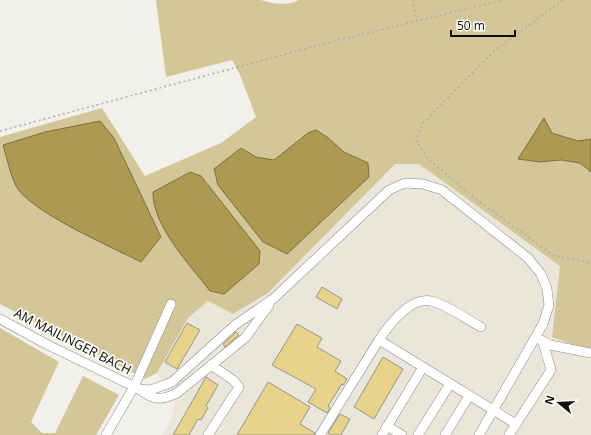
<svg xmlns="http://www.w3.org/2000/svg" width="591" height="435" viewBox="0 0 591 435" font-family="'Open Sans',sans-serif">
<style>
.built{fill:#eae6da}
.green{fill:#d3c698;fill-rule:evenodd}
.water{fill:#ad9952;stroke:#7d6f3d}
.building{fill:#e7d28a;stroke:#95948f}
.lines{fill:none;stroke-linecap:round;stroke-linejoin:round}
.minor-casing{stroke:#8d8c87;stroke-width:10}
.path{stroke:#adaca8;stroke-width:1.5;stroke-dasharray:2 3;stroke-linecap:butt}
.minor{stroke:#fff;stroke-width:9}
.labels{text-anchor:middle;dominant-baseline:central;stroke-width:3.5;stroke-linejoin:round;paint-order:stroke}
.street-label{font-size:13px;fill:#0e0e0c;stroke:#fffdf8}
</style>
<rect width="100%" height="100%" fill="#f2f0eb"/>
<!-- built -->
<path class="built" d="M 419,163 L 560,266 L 552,336 L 591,351 L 591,435 L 163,435 L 172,416 L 175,402 L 157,373 L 188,318 L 208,301 L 233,314 L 268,293 L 395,164 Z"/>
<!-- green -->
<g class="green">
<path d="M 156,0 L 261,0 C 272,4 289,6 299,0 L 591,0 L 591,139 L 578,141 L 552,133 L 544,119 L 519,159 L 540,162 L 561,160 L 580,163 L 591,172 L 591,351 L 552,337 L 560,266 L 419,164 L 395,164 L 268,293 L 233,314 L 208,301 L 188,318 L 157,373 L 145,379 L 0,304 L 0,137 L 102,108 L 145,176 L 221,143 L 256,117 L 240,75 L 232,60 L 166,77 ZM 308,133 L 327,137 L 344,152 L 368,163 L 215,169 L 241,149 L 256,157 L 274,160 ZM 189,172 L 201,176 L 259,251 L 153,192 ZM 138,191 L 161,236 L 141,262 L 52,217 Z"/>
<path d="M 0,328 L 59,362 L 31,422 L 42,433 L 55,433 L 83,376 L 119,395 L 96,435 L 0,435 Z"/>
</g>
<!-- water -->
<g class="water">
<path d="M 544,118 L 552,133 L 578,141 L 591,139 L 591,172 L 580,163 L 561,160 L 540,162 L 518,159 Z"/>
<path d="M 100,121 L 114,138 L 161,237 L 141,262 C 112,247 30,212 16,186 C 10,174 7,158 3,145 L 45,132 Z"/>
<path d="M 316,130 L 327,137 L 344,152 L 368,163 L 369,177 L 287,254 L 263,242 L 218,185 L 214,169 L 241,148 L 256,157 L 274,160 L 308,133 Z"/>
<path d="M 190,172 L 201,176 L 260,251 L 259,264 L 224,294 L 210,291 C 190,265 152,225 153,192 Z"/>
</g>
<!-- building -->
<g class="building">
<path d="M 322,287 L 342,299 L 337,309 L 316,297 Z"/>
<path d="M 187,323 L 200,330 L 177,369 L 165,362 Z"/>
<path d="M 297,324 L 322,338 L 317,347 L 341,361 L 335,371 L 347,379 L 343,385 L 342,384 L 328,406 L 330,408 L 327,413 L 308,402 L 316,389 L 272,365 Z"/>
<path d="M 236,332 L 239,335 L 225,347 L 223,344 Z"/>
<path d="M 383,357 L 403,369 L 374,419 L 354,407 Z"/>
<path d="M 206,377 L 218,385 L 206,406 L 208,408 L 201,420 L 198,419 L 189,435 L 173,435 Z"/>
<path d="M 268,382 L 310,407 L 300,424 L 315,433 L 314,435 L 237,435 Z"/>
<path d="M 340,414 L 350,419 L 341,435 L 331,435 L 328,433 Z"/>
</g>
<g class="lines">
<defs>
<g id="minor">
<path d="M 0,319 L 48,345 L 139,389 C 153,400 161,401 177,393 L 246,337 L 269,305"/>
<path d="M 379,340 C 389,325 410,297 431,301 C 448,305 466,319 481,327"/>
<path d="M 541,340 L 550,345 L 591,353"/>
<path d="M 139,389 L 151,390 L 172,382 L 235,325 L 273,299 L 389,190 L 405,183 L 423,184 L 442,190 L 528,258 L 541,274 L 547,289 L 549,305 L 543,324 L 479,435"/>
<path d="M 387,426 L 402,435"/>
<path d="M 106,435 L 134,387 L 171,304"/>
<path d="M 208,435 L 239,387 L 233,380 L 211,365"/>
<path d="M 320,435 L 379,340 L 516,424"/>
<path d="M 382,435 L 423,367"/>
<path d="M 418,435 L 450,384"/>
<path d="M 445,435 L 469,396"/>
<path d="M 509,435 L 551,370 L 543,342"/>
</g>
</defs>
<!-- minor casing -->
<use href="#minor" class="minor-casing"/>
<!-- path -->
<g class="path">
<path d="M 412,0 L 417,21"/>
<path d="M 563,0 L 493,52 L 423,123 L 416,140 L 428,159 L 473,197 L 553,255 L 591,263"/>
<path d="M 0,131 L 327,43 L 503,0"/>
</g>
<!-- minor -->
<use href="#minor" class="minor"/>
</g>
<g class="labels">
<!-- street labels -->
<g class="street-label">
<text transform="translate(73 341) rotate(27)">AM MAILINGER BACH</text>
</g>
</g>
<!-- north arrow -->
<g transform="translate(559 403) rotate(288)" stroke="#fffdf8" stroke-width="3" paint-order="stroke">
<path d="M0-3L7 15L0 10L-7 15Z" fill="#0e0e0c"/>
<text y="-6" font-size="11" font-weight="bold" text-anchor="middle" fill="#0e0e0c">N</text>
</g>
<!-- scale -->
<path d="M451 30v6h64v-6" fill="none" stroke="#0e0e0c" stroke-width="2"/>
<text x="457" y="30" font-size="12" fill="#0e0e0c" stroke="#fffdf8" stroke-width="3" paint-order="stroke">50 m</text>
</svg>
